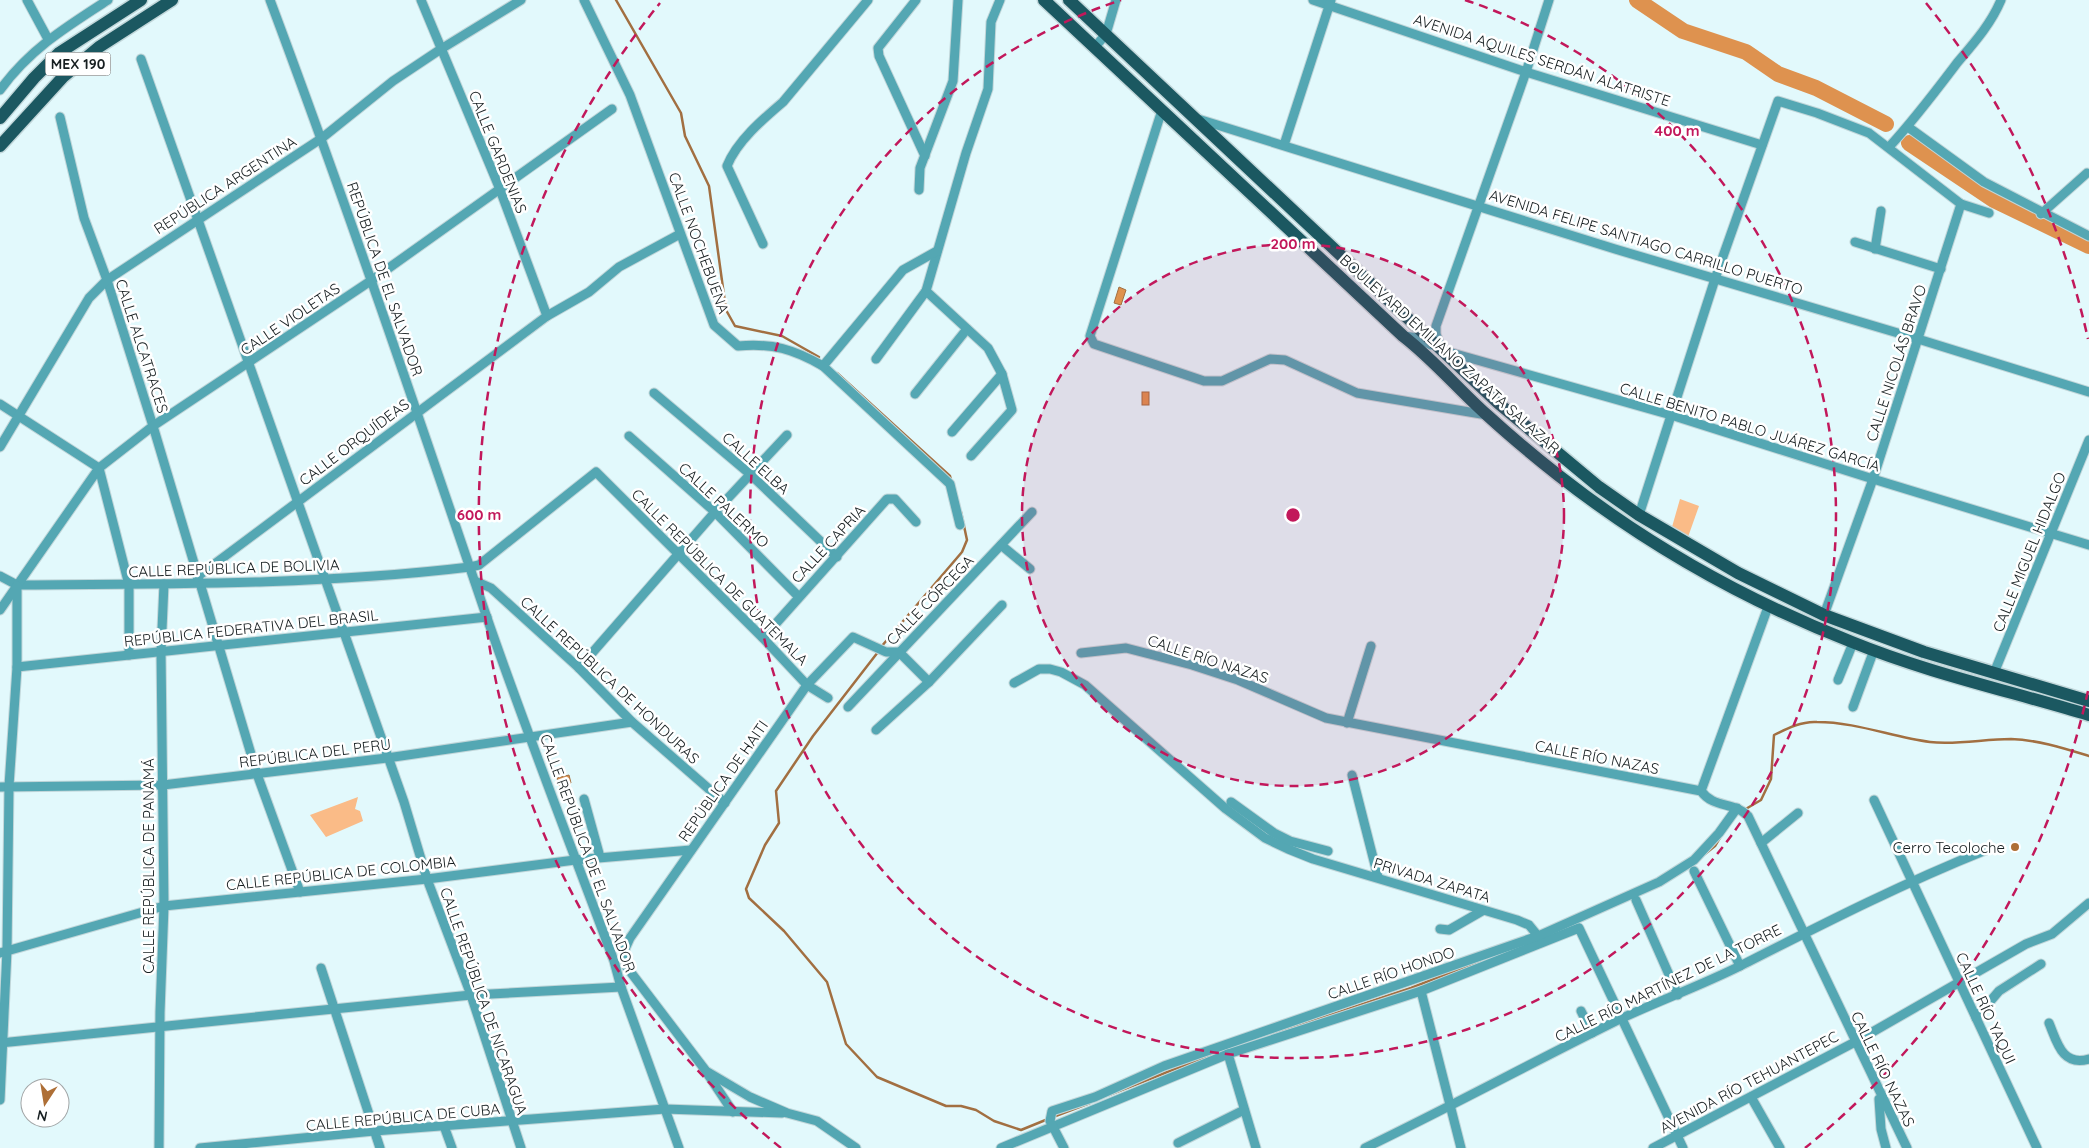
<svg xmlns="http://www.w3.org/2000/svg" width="2089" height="1148" viewBox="0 0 2089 1148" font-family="Quicksand,sans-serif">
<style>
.green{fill:#fabb87}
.water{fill:#de924f;stroke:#a26f41}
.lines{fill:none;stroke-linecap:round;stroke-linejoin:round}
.stream{stroke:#a26f41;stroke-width:2.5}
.river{stroke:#de924f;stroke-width:16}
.minor-casing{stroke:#c1d6d9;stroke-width:11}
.primary-casing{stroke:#c1d6d9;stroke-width:15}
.minor{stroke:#54a7b3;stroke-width:9}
.primary{stroke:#1b5861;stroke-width:12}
.ring{fill:none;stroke:#c2185b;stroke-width:2.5;stroke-dasharray:9 6}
.poi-dot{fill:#ae6f36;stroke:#fff;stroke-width:2}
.labels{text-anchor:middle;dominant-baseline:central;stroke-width:5;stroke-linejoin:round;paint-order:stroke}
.shield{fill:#fff;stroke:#5c6263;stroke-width:1}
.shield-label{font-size:14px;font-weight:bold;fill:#161e20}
.street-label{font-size:15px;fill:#161e20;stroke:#fff}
.poi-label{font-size:15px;fill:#161e20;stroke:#fff;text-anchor:end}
.centre{fill:#c2185b;stroke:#fff;stroke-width:2.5}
.ring-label{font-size:15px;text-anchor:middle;font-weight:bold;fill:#c2185b;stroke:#fff;stroke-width:5;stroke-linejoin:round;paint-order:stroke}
</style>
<rect width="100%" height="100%" fill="#e2f9fc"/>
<!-- green -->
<g class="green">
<path d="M 1680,499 L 1699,506 L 1688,537 L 1672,527 Z"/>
<path d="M 358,797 L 355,809 L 360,811 L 363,821 L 326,837 L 310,815 Z"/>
</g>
<!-- water -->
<g class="water">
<path d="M 1119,287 L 1126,290 L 1121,305 L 1114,303 Z"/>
<rect x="1142" y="392" width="7" height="13"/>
<path d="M 569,775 L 571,783 L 559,786 L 557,778 Z"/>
</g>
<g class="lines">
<!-- stream -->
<g class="stream">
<path d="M 616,0 L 681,113 L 685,136 L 709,186 L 726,310 L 735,326 L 782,336 L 819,357"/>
<path d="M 837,373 L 950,476 L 951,480"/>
<path d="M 881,647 L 962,552 L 967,540 L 961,512"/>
<path d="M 878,652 L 813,736 L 776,791 L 779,823 L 765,845 L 746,889 L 749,898 L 784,931 L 827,982 L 846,1044 L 877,1077 L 946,1106 L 961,1106 L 976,1110 L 994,1121 L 1021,1130 L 1048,1119"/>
<path d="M 1744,810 L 1761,800 L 1771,779 L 1774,735 C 1788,728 1802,721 1817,722 C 1856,722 1892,737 1930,742 C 1957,745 1984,739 2011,739 C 2038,740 2063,748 2089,756"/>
<path d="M 1705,854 L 1715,846 L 1721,836"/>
<path d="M 1109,1095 L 1213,1054 L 1411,988 L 1480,961"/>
<path d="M 1053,1117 L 1090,1103"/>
</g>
<!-- river -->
<g class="river">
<path d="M 1637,0 L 1683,31 L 1746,52 L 1778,74 L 1816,88 L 1886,124"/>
<path d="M 1909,143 L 1994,200 L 2089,246"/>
</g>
<defs>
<g id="minor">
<path d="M 27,0 L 48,39"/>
<path d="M 270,0 C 346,203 416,409 486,615 C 526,731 571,846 614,961 L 621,987 L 679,1148"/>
<path d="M 421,0 L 499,187 L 547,316"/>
<path d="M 584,0 L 630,95 L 714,325 L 738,346 C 773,343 793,349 823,366 L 950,484 L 960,525"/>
<path d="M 916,0 L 878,48 L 879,56 L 925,156"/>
<path d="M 1313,0 L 1526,72 L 1762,145"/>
<path d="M 1095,47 L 1106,34 L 1116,0"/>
<path d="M 141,59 L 404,802 L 427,879 L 471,995 L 521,1148"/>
<path d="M 0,90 C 30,49 66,27 108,0"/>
<path d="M 1162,110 L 1090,336 L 1094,344 L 1204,381 L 1222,381 L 1270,359 L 1285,360 L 1357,393 L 1487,415"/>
<path d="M 60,117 L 84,218 L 107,280 L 153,426 L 257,774 L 300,892"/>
<path d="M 1198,119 L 1615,249 L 1918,339 L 2089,392"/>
<path d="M 1908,127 L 1984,182 L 2089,236"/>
<path d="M 1284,145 L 1331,0"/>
<path d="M 1889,147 C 1914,120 1935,92 1957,63 C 1974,43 1991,24 2001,0"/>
<path d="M 919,190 L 920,168 L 953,81 L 958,0"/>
<path d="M 2041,214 L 2087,173"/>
<path d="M 1855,242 L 1941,269"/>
<path d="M 763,244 L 727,166 C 737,141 763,119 783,102 L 868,0"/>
<path d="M 1875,249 L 1881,211"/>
<path d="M 926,291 L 988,348 L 1002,374 L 1012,410 L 971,456"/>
<path d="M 1404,336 L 1418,338 L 1431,345"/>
<path d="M 1441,348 L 1436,334 L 1436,326 L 1526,72 L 1549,0"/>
<path d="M 1445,351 L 1671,415 L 1873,479 L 2089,545"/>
<path d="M 876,359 L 926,291 L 966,153 L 988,89 L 991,22 L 1000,0"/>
<path d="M 823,366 L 903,270 L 937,251"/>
<path d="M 654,393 L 750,474 L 837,557"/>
<path d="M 915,394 L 967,329"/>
<path d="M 0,404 L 99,468 L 129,585 L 129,655"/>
<path d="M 952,432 L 1002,374"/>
<path d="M 629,436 L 715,512 L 798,596"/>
<path d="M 0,447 L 89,298 L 107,280 L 322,138 L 393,81 L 441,49 L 521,0"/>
<path d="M 1639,515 L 1715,279 L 1778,101 L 1817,113 L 1869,133 L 1961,204 L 1989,213"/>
<path d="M 1001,545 L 1030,569"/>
<path d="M 0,576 L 17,585 C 168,584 320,585 470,567 L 479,565 L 596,472 L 763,638 L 807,685 L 828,698"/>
<path d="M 197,577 L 547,316 L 589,292 L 619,267 L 680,234"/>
<path d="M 475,581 L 491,588 L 579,668 L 632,722 L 725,803"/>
<path d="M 0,610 L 99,468 L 153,426 L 372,280 L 612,109"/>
<path d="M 1824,615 L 1873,479 L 1961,204"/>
<path d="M 763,638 L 887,499 L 895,499 L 916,522"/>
<path d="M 1081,653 L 1126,648 L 1192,665 L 1238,680 L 1326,718 L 1701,791 C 1714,809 1734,801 1748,816 L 1907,1148"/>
<path d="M 17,667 L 487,617"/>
<path d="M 579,668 L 715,512 L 787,435"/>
<path d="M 1994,673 L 2089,440"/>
<path d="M 1838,680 L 1853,643"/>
<path d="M 1014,683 L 1039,669 L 1050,669 L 1061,672 L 1085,685 L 1226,809 L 1265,838 L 1288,849 L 1313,859 L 1517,920 L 1529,925 L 1538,936"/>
<path d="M 848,707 L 1032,512"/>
<path d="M 1853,707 L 1874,650"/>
<path d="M 1347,723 L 1371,646"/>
<path d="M 876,730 L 929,682 L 1002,605"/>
<path d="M 1352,775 L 1378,877"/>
<path d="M 0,787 L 163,785 L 387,758 L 632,722"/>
<path d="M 1701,791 L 1768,607"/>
<path d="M 584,799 L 600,857"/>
<path d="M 1874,800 L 2037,1148"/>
<path d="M 1231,802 L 1274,833 L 1290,841 L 1328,851"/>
<path d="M 1761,843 L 1798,813"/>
<path d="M 1694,871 L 1740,966"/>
<path d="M 1636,900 L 1678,995"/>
<path d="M 1440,929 L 1449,930 L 1482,911"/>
<path d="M 0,953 L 164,906 L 427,879 L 575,860 L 691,850"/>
<path d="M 321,968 L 380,1148"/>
<path d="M 1421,991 L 1461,1148"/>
<path d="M 1581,1011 L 1592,1033"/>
<path d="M 1976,1018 L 1999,991 L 2041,964"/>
<path d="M 2049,1023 C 2057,1042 2062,1067 2089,1059"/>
<path d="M 0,1043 L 471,995 L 621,987"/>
<path d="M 1228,1054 L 1256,1148"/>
<path d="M 707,1073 L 733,1112"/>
<path d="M 1751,1097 L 1780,1148"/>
<path d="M 1879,1099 L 1881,1129 L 1886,1148"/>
<path d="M 0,1100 L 7,950 L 9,786 L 17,667 L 17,586"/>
<path d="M 444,1126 L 452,1148"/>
<path d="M 1178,1143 L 1244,1110"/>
<path d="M 159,1148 L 160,1012 L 164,906 L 161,652 L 164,584"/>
<path d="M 200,1148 L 374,1131 L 665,1109 L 782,1113"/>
<path d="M 856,1148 L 817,1121 L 787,1113 L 750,1097 L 706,1071 L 626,966 L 625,949 L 630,938 L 807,685 L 853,637 L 886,652 L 899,652 L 929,682"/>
<path d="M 1001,1148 L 1228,1054 L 1421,991 L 1579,928 L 1683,1148"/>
<path d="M 1064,1148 L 1050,1121 L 1052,1111 L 1095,1097 L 1164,1066 L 1538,936 L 1659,882 L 1694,860 L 1719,833 L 1737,808"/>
<path d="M 1365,1148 C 1450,1107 1533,1062 1618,1020 C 1658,1001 1700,986 1740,966 C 1821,925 1901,884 1986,850"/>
<path d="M 1653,1148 L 1855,1042 L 2026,944 L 2052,934 L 2089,903"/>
</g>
<g id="primary">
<path d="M 1044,0 L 1403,336 C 1434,360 1458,389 1487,415 C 1510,436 1534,456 1558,475 C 1646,544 1747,601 1852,642 C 1928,673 2010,691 2089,715"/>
<path d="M 1069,0 L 1498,403 L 1599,487 L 1639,515 L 1738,573 L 1824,615 L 1924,652 L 2089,701"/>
<path d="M 0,118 L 34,78 L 59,53 L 141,0"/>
<path d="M 0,146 L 63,77 L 99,47 L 172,0"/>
</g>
</defs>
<!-- minor casing -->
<use href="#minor" class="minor-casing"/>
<!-- primary casing -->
<use href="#primary" class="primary-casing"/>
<!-- minor -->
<use href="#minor" class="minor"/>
<!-- primary -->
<use href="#primary" class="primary"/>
</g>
<!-- distance rings -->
<circle cx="1293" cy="515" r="271" fill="#c2185b" fill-opacity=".12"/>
<g class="ring">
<circle cx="1293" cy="515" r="271"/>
<path d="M1465 0A543 543 0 1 1 1121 0"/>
<path d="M2088 691A814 814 0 0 1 1805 1148M781 1148A814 814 0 0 1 660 3M1926 3A814 814 0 0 1 2088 339"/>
</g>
<!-- markers -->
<circle class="poi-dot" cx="2015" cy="847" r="5"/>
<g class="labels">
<!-- shield labels -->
<rect class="shield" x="45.5" y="52.5" width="65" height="23" rx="4"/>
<g class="shield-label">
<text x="78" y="64">MEX 190</text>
</g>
<!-- street labels -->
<g class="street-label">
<text transform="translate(1542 60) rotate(18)">AVENIDA AQUILES SERDÁN ALATRISTE</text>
<text transform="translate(498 152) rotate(68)">CALLE GARDENIAS</text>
<text transform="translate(225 185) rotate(-33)">REPÚBLICA ARGENTINA</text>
<text transform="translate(1646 242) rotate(17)">AVENIDA FELIPE SANTIAGO CARRILLO PUERTO</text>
<text transform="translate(699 243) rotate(70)">CALLE NOCHEBUENA</text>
<text transform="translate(385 279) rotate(71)">REPÚBLICA DE EL SALVADOR</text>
<text transform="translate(290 319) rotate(-34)">CALLE VIOLETAS</text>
<text transform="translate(142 346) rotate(72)">CALLE ALCATRACES</text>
<text transform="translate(1450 354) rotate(42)">BOULEVARD EMILIANO ZAPATA SALAZAR</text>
<text transform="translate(1896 363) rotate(-72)">CALLE NICOLÁS BRAVO</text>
<text transform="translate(1750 427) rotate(17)">CALLE BENITO PABLO JUÁREZ GARCÍA</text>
<text transform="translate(354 442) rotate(-37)">CALLE ORQUÍDEAS</text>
<text transform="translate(756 463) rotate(42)">CALLE ELBA</text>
<text transform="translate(724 505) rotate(43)">CALLE PALERMO</text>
<text transform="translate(828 544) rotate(-47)">CALLE CAPRIA</text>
<text transform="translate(2029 552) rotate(-68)">CALLE MIGUEL HIDALGO</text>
<text transform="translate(234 568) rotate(-2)">CALLE REPÚBLICA DE BOLIVIA</text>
<text transform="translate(720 577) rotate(45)">CALLE REPÚBLICA DE GUATEMALA</text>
<text transform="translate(930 600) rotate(-46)">CALLE CÓRCEGA</text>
<text transform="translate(251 628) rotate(-6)">REPÚBLICA FEDERATIVA DEL BRASIL</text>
<text transform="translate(1208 659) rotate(18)">CALLE RÍO NAZAS</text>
<text transform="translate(610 680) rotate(43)">CALLE REPÚBLICA DE HONDURAS</text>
<text transform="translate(315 753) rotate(-7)">REPÚBLICA DEL PERU</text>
<text transform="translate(1597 757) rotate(11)">CALLE RÍO NAZAS</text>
<text transform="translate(723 781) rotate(-55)">REPÚBLICA DE HAITI</text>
<text transform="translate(588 853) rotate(70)">CALLE REPÚBLICA DE EL SALVADOR</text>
<text transform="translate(148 866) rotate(-90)">CALLE REPÚBLICA DE PANAMÁ</text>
<text transform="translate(341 873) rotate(-6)">CALLE REPÚBLICA DE COLOMBIA</text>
<text transform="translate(1432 880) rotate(17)">PRIVADA ZAPATA</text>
<text transform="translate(1391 973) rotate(-19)">CALLE RÍO HONDO</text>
<text transform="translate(1668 983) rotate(-26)">CALLE RÍO MARTÍNEZ DE LA TORRE</text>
<text transform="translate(484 1001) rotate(71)">CALLE REPÚBLICA DE NICARAGUA</text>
<text transform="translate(1986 1008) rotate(65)">CALLE RÍO YAQUI</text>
<text transform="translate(1883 1069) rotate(64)">CALLE RÍO NAZAS</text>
<text transform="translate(1749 1082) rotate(-28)">AVENIDA RÍO TEHUANTEPEC</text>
<text transform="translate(403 1117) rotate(-5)">CALLE REPÚBLICA DE CUBA</text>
</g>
<!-- poi labels -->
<g class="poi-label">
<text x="2005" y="847">Cerro Tecoloche</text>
</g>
</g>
<circle cx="1293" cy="515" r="8" class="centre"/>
<g class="ring-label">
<text x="1677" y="136">400 m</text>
<text x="1293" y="249">200 m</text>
<text x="479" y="520">600 m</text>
</g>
<!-- north arrow -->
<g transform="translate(45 1103) rotate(192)"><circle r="24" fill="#ffffff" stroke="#a2a5a6"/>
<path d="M0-4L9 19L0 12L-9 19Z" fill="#ae6f36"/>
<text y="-8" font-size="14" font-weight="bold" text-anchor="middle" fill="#161e20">N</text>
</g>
</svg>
